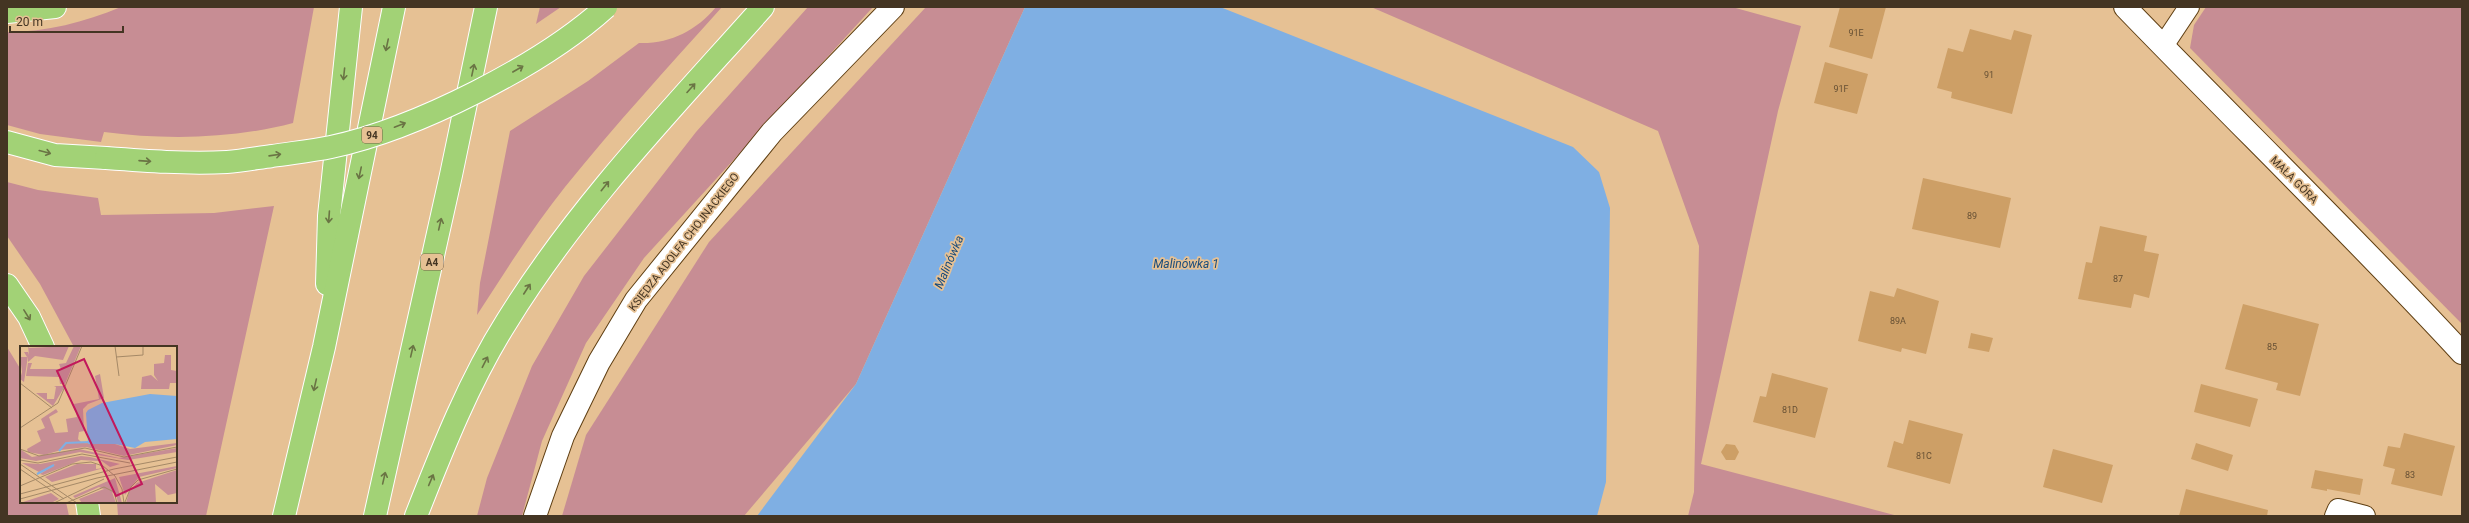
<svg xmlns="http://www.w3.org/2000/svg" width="2469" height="523" viewBox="0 0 2469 523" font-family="Roboto,sans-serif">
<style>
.green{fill:#c78d94}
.water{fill:#7fafe3}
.building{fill:#cd9f66}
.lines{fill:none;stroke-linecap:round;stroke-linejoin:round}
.lane-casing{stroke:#5e3e12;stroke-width:22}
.street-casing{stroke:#5e3e12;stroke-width:24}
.secondary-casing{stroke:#5e3e12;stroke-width:24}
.highway-casing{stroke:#fff;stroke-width:24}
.lane{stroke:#fff;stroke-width:20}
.street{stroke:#fff;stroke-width:22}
.secondary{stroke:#fff;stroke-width:22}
.highway{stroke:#a2d276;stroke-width:22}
.highway-bridge-casing{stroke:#fff;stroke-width:24;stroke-linecap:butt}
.highway-bridge{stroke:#a2d276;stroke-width:22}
.oneway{stroke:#6a7444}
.labels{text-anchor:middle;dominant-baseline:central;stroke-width:3.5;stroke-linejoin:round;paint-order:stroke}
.number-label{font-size:9px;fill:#665034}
.shield{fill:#e6c194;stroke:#755f45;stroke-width:1}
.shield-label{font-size:10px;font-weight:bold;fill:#443523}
.street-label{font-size:11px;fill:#443523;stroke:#e6c194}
.water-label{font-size:12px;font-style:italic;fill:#194b7b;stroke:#e6c194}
.inset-river{fill:none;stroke:#7fafe3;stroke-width:2}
.inset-road{fill:none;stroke:#a58967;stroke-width:1}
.view{fill:#c2185b;fill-opacity:0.15;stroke:#c2185b;stroke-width:2}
.inset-edge{fill:none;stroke:#443523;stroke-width:2}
</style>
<rect width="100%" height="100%" fill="#e6c194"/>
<!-- green -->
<g class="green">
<path d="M 121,7 L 314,7 L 293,123 C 233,139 165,140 104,132 L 101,142 L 40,134 L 7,125 L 7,32 C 47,32 84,22 121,7 Z"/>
<path d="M 540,7 L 561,7 L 536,24 Z"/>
<path d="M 716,7 L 722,7 C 669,66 615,125 565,187 C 533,227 505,272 477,315 L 480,283 L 510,131 L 588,81 L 639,43 C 670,44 696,31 716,7 Z"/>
<path d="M 808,7 L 873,7 L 644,258 L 586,343 L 542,441 L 522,516 L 477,516 L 487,478 L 532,366 L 584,276 L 696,132 Z"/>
<path d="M 926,7 L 1025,7 L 856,384 L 744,516 L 562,516 L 586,435 L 709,242 Z"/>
<path d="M 1371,7 L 1732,7 L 1801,26 L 1778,111 L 1701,464 L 1898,516 L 1688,516 L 1694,492 L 1699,246 L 1658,131 Z"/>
<path d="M 2206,7 L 2462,7 L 2462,324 L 2190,48 L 2194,25 Z"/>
<path d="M 7,182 L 38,190 L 98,198 L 101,215 L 214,213 L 274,206 L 206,516 L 118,516 L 117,502 L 176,502 L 176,347 L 74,347 L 40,284 L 7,236 Z"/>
<path d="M 7,347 L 21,370 L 21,502 L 66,502 L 69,516 L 7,516 Z"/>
</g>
<!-- water -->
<path class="water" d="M 1025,7 L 1220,7 L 1573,147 L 1599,172 L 1610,208 L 1606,482 L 1597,516 L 757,516 L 856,384 Z"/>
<!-- building -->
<g class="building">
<path d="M 1840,7 L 1886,7 L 1872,59 L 1829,47 Z"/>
<path d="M 1970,29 L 2011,40 L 2014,30 L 2032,35 L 2012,114 L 1951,98 L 1952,92 L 1937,88 L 1948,48 L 1963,52 Z"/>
<path d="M 1825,62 L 1868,74 L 1857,114 L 1814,103 Z"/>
<path d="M 1923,178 L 2011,198 L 2000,248 L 1912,229 Z"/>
<path d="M 2100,226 L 2147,236 L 2144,251 L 2159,254 L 2149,298 L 2134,294 L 2131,308 L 2078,299 L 2086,262 L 2092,263 Z"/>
<path d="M 1897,288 L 1939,301 L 1926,354 L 1902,348 L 1901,352 L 1858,341 L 1870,291 L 1894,297 Z"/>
<path d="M 2243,304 L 2319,324 L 2300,396 L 2276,390 L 2278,383 L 2225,369 Z"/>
<path d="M 1971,333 L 1993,338 L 1989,352 L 1968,348 Z"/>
<path d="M 1772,373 L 1828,388 L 1815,438 L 1753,422 L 1760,396 L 1766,397 Z"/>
<path d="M 2201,384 L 2258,399 L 2250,427 L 2194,412 Z"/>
<path d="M 1909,420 L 1963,434 L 1950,484 L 1887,467 L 1894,441 L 1903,444 Z"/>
<path d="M 2404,433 L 2455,446 L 2442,496 L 2391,484 L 2395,469 L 2383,466 L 2388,446 L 2400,448 Z"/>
<path d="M 2196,443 L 2233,455 L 2228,471 L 2191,459 Z"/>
<path d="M 1726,444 L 1735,445 L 1739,452 L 1735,460 L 1726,460 L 1721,452 Z"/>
<path d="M 2053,449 L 2113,465 L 2102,503 L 2043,487 Z"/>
<path d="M 2315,470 L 2363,479 L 2360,495 L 2327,489 L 2327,491 L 2311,488 Z"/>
<path d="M 2186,489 L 2268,510 L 2267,516 L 2179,516 Z"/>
</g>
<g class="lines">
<defs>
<g id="lane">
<path d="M 2163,46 L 2189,7"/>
<path d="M 2335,516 L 2338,509 L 2365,516"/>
</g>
<path id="street" d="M 535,516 L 563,436 L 599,362 L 636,300 L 772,132 L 893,7"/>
<path id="secondary" d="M 2125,7 C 2237,123 2353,235 2462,353"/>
<g id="highway">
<path d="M 7,12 L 55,7"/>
<path d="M 7,142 L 55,155 L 106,158"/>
<path d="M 327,284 L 329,216 L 351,7"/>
<path d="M 7,285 L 29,317 L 43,347"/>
<path d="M 87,502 L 89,516"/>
<path d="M 284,516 L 324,347 L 394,7"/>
<path d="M 375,516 L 451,175 L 486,7"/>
<path d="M 416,516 C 442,450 469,381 507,321 C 578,206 673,108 763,7"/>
</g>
</defs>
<!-- lane casing -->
<use href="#lane" class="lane-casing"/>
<!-- street casing -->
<use href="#street" class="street-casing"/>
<!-- secondary casing -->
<use href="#secondary" class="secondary-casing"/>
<!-- highway casing -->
<use href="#highway" class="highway-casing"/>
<!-- lane -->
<use href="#lane" class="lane"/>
<!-- street -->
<use href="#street" class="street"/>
<!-- secondary -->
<use href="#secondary" class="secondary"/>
<!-- highway -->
<use href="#highway" class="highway"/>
<defs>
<path id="highway-bridge" d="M 106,158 C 146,161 186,164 227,162 C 242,161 257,158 272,156 C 291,153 312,151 331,147 C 416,129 542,65 606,7"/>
</defs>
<!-- highway-bridge casing -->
<use href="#highway-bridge" class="highway-bridge-casing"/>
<!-- highway-bridge -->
<use href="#highway-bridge" class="highway-bridge"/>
</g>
<!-- one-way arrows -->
<defs><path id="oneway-shaft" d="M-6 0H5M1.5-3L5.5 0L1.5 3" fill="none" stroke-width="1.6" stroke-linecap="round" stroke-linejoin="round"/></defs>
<g class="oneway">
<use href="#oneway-shaft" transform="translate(387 45) rotate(102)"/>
<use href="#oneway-shaft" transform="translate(518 69) rotate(-30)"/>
<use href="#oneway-shaft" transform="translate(473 70) rotate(-78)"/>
<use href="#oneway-shaft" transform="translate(344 74) rotate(96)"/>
<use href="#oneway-shaft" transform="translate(691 88) rotate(-48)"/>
<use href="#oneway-shaft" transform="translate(400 125) rotate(-21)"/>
<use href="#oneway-shaft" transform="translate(45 152) rotate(15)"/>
<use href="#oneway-shaft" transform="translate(275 155) rotate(-8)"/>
<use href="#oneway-shaft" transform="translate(145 161) rotate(4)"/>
<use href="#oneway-shaft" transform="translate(360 173) rotate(102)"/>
<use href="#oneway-shaft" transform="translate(605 186) rotate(-51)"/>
<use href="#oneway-shaft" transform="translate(329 217) rotate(94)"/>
<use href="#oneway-shaft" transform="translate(440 224) rotate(-77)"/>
<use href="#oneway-shaft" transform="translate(527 289) rotate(-57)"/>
<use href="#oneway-shaft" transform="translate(27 315) rotate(58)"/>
<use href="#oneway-shaft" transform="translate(412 351) rotate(-77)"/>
<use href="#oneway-shaft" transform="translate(485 362) rotate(-63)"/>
<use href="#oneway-shaft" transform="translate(315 385) rotate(103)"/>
<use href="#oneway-shaft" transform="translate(384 478) rotate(-77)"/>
<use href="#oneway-shaft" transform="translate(431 480) rotate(-67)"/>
</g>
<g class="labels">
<!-- number labels -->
<g class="number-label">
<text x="1856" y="33">91E</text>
<text x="1989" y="75">91</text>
<text x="1841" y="89">91F</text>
<text x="1972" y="216">89</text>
<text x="2118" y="279">87</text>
<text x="1898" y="321">89A</text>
<text x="2272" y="347">85</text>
<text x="1790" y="410">81D</text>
<text x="1924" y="456">81C</text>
<text x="2410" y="475">83</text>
</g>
<!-- shield labels -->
<g class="shield">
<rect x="362" y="127" width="20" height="16" rx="3"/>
<rect x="421" y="254" width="22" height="16" rx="3"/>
</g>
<g class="shield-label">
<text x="372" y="135">94</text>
<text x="432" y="262">A4</text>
</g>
<!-- street labels -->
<g class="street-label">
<text transform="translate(2294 180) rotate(45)">MAŁA GÓRA</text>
<text transform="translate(684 242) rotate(-52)">KSIĘDZA ADOLFA CHOJNACKIEGO</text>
</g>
<!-- water labels -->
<g class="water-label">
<text transform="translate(949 262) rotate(-67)">Malinówka</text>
<text x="1186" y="264">Malinówka 1</text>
</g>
</g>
<!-- overview -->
<g transform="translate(20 346)">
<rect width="157" height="157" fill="#e6c194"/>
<path d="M 8,0 L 9,2 L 49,0 L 43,14 L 15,10 L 8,16 L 8,10 L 4,36 L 0,33 L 2,26 L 0,11 L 7,11 L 4,6 L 8,6 L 9,9 ZM 54,0 L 61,0 L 45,38 L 40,38 L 39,31 L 6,30 L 8,17 L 12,17 L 10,23 L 41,23 L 39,18 L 46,17 ZM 145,9 L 151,9 L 151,24 L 157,25 L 156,37 L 150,37 L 149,43 L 121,43 L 122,31 L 131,29 L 138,35 L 134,29 L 134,18 L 144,17 ZM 80,28 L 84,52 L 68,58 L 63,63 L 64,85 L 59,86 L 58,93 L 62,97 L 95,98 L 110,103 L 157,97 L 157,99 L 104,110 L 66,101 L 41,104 L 24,109 L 8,106 L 7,103 L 21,95 L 17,85 L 25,82 L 21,73 L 36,63 L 38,66 L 29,71 L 35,87 L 48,86 L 46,73 L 57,71 L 54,58 L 79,53 L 75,30 ZM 34,40 L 45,40 L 33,60 L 16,47 L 27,47 L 27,53 L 34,53 L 36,41 ZM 157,102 L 157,106 L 108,114 L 60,106 L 16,115 L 0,112 L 0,103 L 12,111 L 59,103 L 99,112 ZM 61,110 L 70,111 L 100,118 L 90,121 L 79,113 L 78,115 L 61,114 L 23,129 L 20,128 L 36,118 L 19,126 L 2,117 L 20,118 ZM 57,118 L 76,118 L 76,123 L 84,122 L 32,136 L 25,131 ZM 157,120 L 157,122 L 119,131 L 105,149 L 99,131 ZM 157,124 L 157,147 L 148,149 L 135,138 L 136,157 L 106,157 L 109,146 L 117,137 ZM 95,132 L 102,157 L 98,157 L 96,148 L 79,141 L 55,152 L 53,150 ZM 84,143 L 92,146 L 96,157 L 62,157 L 59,153 ZM 31,147 L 39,153 L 31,157 L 0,157 Z" fill="#c78d94"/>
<path d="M 130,48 L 157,50 L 157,93 L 125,96 L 115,102 L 95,98 L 68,98 L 66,67 L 68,64 L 82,57 Z" fill="#7fafe3"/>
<path class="inset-river" d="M 39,105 L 46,97 L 69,96M 17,128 L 34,119"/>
<path class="inset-road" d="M 95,0 L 99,30M 96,11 L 123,9 L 123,0M 0,37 L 32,62M 0,82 L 38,57 L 62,0M 0,103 L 19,110 L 65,102 L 104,111 L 157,101M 0,114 L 18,117 L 62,108 L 110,117M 0,118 L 57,157M 0,123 L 44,153M 0,140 L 52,118 L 71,116 L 83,120 L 95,130 L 102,143 L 104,157M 0,148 L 94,123 L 157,111M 0,153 L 77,132 L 157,116M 105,156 L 111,141 L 118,134 L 157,123M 34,157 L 84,133M 46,157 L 84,141 L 94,146 L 97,157"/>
<path class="view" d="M 64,13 L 122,138 L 96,150 L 37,25 Z"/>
<rect width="157" height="157" class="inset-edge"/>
</g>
<!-- border -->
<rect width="2469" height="523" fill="none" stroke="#443523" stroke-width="16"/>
<!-- scale -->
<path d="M10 26v6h113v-6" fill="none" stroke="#443523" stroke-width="2"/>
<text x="16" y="26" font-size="12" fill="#443523" stroke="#e6c194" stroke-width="3" paint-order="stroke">20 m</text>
</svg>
